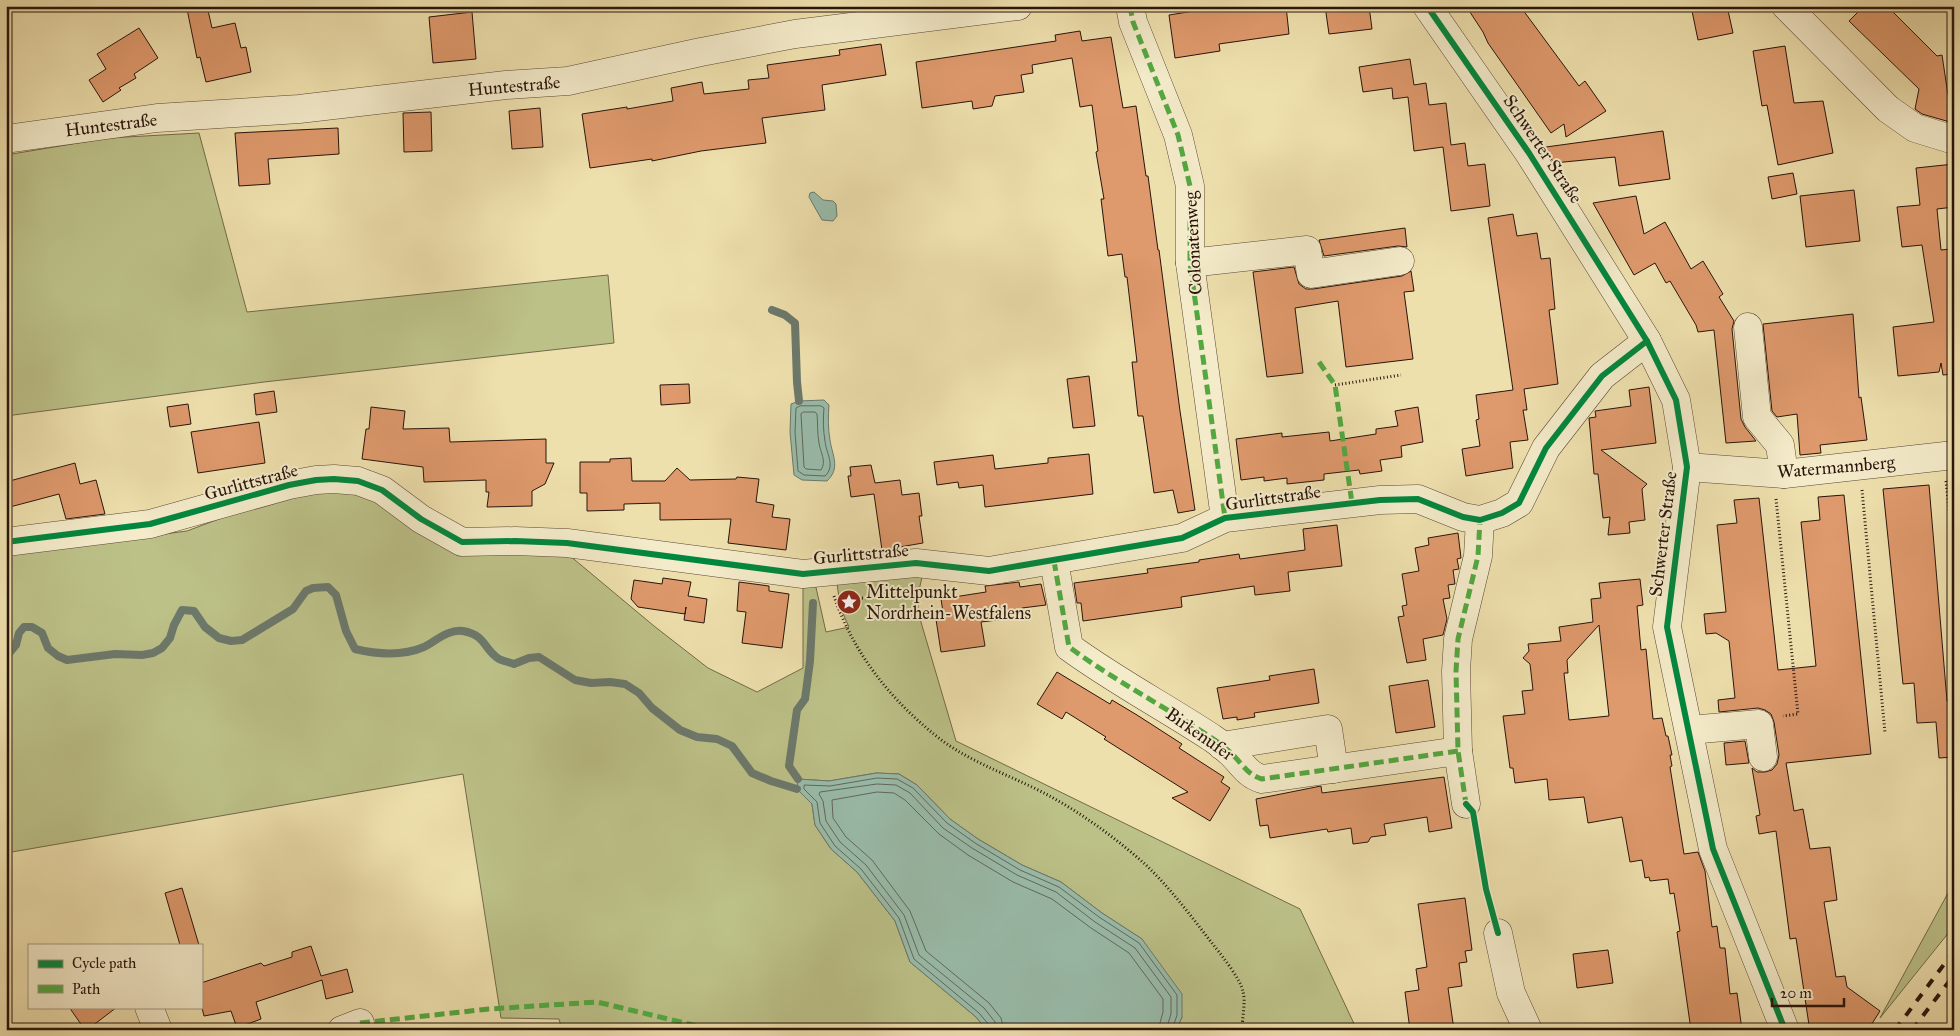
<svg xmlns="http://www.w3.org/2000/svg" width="1960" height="1036" viewBox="0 0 1960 1036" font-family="'IM FELL Great Primer',serif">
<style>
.green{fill:#bcc188;stroke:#726a4a}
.water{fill:#99bdac;stroke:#6c796c}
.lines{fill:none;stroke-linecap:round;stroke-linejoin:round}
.shore{stroke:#61685c;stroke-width:1}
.stream{stroke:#6c796c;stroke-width:8}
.building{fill:#de996c;stroke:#29140b;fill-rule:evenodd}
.minor-casing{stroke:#5a4734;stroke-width:29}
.path{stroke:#29140b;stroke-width:3;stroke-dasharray:1 2.5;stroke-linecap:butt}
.minor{stroke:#f4ebca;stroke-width:28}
.rail{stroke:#29140b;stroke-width:4;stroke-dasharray:9 9;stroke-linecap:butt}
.quiet{stroke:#53a841;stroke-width:5;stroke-dasharray:10 5;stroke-linecap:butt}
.cycleway-casing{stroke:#f4ebca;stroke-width:9}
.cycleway{stroke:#00873e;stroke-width:6}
.labels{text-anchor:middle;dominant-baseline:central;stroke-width:4;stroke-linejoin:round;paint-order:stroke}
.street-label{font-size:18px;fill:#29140b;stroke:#f4ebca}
.poi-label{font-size:18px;fill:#29140b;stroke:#f4ebca;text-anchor:start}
</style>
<rect width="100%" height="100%" fill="#eee0ad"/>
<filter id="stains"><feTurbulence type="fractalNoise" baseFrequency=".004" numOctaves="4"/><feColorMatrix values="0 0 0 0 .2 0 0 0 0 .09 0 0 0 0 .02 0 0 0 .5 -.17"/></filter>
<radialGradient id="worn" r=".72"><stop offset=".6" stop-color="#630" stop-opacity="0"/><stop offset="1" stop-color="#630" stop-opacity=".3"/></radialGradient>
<!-- green -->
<g class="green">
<path d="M 199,133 L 247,312 L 608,275 L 614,343 L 264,382 L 6,416 L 6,155 L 108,138 Z"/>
<path d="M 358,489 L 460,549 L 563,550 L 654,626 L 708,668 L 757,692 L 803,668 L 803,581 L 815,583 L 826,632 L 849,627 L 840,607 L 837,583 L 915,573 L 922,577 L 918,595 L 918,612 L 956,741 L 1300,909 L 1357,1030 L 1176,1030 L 1182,1017 L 1142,939 L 1102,913 L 1061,882 L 1022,865 L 978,839 L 950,819 L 917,785 L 899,774 L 876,773 L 829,781 L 798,779 L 812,804 L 815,825 L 831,849 L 857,872 L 895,921 L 910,962 L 976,1017 L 987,1030 L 562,1030 L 559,1019 L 501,1018 L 463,774 L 6,853 L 6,555 L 187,531 L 291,492 Z"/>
<path d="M 1954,882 L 1954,926 L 1880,1018 Z"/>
</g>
<!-- water -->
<g class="water">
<path d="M 814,192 L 823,200 L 833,201 L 836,204 L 837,216 L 833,221 L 822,220 L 809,197 L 810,193 Z"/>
<path d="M 824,400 L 829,405 C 828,416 828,429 830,440 C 832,455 841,468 827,481 L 802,480 L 794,475 L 790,432 L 791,404 L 799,401 Z"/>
<path d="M 877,773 L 899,774 L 917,785 L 950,819 L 978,839 L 1022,865 L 1061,882 L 1102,913 L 1142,939 L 1182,994 L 1182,1017 L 1176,1030 L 987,1030 L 976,1017 L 910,962 L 895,921 L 857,872 L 831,849 L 815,825 L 812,804 L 797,789 L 798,779 L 829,781 Z"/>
</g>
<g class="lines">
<!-- shore -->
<g class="shore">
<path d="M 821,406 L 824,408 C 823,418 823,430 825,441 C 826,453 836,466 825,476 L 804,475 L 798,471 L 795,432 L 796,408 L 800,406 Z"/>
<path d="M 804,412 L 815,412 L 817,414 C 818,423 817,433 819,443 C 820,452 827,461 821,470 L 806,469 L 804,467 L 801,414 Z"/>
<path d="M 990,1030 L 989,1025 L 979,1013 L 914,959 L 899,918 L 861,869 L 835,846 L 820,823 L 817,802 L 804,789 L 804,785 L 830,786 L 877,778 L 897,779 L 913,788 L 947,823 L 975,843 L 1020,870 L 1059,887 L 1099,917 L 1139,943 L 1177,995 L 1177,1015 L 1172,1030"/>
<path d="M 996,1030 L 995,1022 L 984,1008 L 919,955 L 904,915 L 866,865 L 840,842 L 826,821 L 823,801 L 819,794 L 820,792 L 877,784 L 896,785 L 910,793 L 943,828 L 972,848 L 1017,875 L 1056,892 L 1095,922 L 1135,948 L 1171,997 L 1171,1014 L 1166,1030"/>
<path d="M 1004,1030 L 1001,1018 L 989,1003 L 926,951 L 910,911 L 872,860 L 846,837 L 833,818 L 832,800 L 877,792 L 894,793 L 905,800 L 939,834 L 968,855 L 1013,882 L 1052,899 L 1091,928 L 1129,953 L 1163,999 L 1163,1012 L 1158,1030"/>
</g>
<!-- stream -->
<g class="stream">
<path d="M 772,310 L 785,315 L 795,323 L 797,382 L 799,401"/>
<path d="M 6,657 L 16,645 L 19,633 L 24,627 L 32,627 L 42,633 L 48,648 L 58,656 L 67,660 L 115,654 L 142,655 L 153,653 L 162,648 L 170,638 L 174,625 L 182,610 L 194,611 L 205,627 L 219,638 L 231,641 L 242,640 L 293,609 L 306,591 L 313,588 L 328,587 L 336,595 L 346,631 L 355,649 C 376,654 403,656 424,647 C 436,641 448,629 463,631 C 486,635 484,650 499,659 C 503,661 509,662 514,664 L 529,658 L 539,657 L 575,680 L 591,683 L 610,682 L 625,684 L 639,693 L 652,708 L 680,730 L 697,737 L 717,739 L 732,746 L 752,773 L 771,781 L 797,789"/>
<path d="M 798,779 L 789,766 L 797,710 L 805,699 L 810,661 L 813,603"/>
</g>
</g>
<!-- building -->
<g class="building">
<path d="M 199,6 L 207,6 L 212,28 L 235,23 L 241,48 L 246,47 L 251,72 L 206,82 L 200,57 L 197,58 L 187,9 Z"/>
<path d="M 1213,6 L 1286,6 L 1289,34 L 1219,44 L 1220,51 L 1175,58 L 1169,15 L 1213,8 Z"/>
<path d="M 1325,6 L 1369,6 L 1372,29 L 1329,34 Z"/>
<path d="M 1466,6 L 1520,6 L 1579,86 L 1585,81 L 1606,111 L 1566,137 L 1564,124 L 1551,133 L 1488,43 L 1483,32 Z"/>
<path d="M 1691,6 L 1727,6 L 1733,33 L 1698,40 Z"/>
<path d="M 1864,6 L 1887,6 L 1937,56 L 1942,55 L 1948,95 L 1954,96 L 1950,122 L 1922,114 L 1915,109 L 1919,89 L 1849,21 Z"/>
<path d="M 472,12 L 476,59 L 433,63 L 429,17 Z"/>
<path d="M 139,28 L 158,58 L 134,74 L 136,78 L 119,88 L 121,90 L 103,102 L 89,80 L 106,69 L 97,54 Z"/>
<path d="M 1080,31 L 1082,41 L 1111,37 L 1123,108 L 1136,106 L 1146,176 L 1148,176 L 1158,250 L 1159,250 L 1180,411 L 1195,510 L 1178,513 L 1173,490 L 1154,493 L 1143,416 L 1138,416 L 1132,362 L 1137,362 L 1127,277 L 1125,277 L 1122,254 L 1108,256 L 1101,199 L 1104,199 L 1096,152 L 1098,151 L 1092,105 L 1080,107 L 1072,58 L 1032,65 L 1033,73 L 1021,75 L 1024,92 L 995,96 L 992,106 L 973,109 L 972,101 L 922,108 L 916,62 L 1056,41 L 1055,35 Z"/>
<path d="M 881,44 L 886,75 L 822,85 L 825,110 L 762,118 L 766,143 L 701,151 L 652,161 L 652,159 L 590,168 L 582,114 L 627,107 L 627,109 L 673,101 L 671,88 L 702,82 L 704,94 L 749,89 L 748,80 L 769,78 L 767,65 L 840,55 L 839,50 Z"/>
<path d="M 1785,46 L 1794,103 L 1823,101 L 1833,153 L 1778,165 L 1767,105 L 1762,106 L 1753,51 Z"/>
<path d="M 1410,59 L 1414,85 L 1426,83 L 1429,105 L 1446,103 L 1451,145 L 1465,143 L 1468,166 L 1485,164 L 1490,206 L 1451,211 L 1443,147 L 1414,151 L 1408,97 L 1393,99 L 1392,88 L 1363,92 L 1359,67 Z"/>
<path d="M 540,108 L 543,147 L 512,149 L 509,111 Z"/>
<path d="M 431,112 L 432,151 L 404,152 L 403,113 Z"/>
<path d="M 338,128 L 339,154 L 268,159 L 270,184 L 239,186 L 235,133 Z"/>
<path d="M 1663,131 L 1670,179 L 1619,186 L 1615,157 L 1554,163 L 1546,151 L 1546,147 Z"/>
<path d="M 1954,164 L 1954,207 L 1937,209 L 1941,250 L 1950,249 L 1954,276 L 1954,374 L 1943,375 L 1941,363 L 1939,372 L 1898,376 L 1893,327 L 1934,322 L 1922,245 L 1902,247 L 1897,207 L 1920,205 L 1916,168 Z"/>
<path d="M 1793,173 L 1797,194 L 1772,199 L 1768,177 Z"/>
<path d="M 1854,190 L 1860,241 L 1806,247 L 1800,196 Z"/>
<path d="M 1636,196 L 1644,234 L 1665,222 L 1691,269 L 1703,261 L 1723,294 L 1719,297 L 1734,321 L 1732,329 L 1741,419 L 1745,427 L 1756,441 L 1726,443 L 1714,330 L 1698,332 L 1696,325 L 1670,281 L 1666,283 L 1655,263 L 1634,275 L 1593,203 Z"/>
<path d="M 1513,214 L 1517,236 L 1537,233 L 1541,259 L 1550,258 L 1555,309 L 1549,310 L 1558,384 L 1524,389 L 1527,410 L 1523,410 L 1528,440 L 1510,442 L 1513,468 L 1466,476 L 1462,449 L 1480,446 L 1476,420 L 1479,419 L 1476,395 L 1513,390 L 1488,218 Z"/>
<path d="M 1405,228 L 1407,247 L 1398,246 L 1324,256 L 1319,240 Z"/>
<path d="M 1294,267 L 1299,284 L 1306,289 L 1313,289 L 1402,276 L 1411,271 L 1414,291 L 1404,292 L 1413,359 L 1346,367 L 1338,301 L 1295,308 L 1303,373 L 1267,377 L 1253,272 Z"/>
<path d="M 1853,314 L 1859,398 L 1861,397 L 1867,440 L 1820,445 L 1821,453 L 1800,455 L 1797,414 L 1777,417 L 1772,411 L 1763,324 Z"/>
<path d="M 1089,376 L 1095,426 L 1073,428 L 1067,379 Z"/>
<path d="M 689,384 L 690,403 L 661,405 L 660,385 Z"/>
<path d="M 1649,387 L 1656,443 L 1601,450 L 1647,484 L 1642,489 L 1645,520 L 1629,522 L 1630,533 L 1608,535 L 1610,517 L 1603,518 L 1598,474 L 1594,474 L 1589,418 L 1596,417 L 1595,411 L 1631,406 L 1629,390 Z"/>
<path d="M 274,391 L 277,412 L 256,415 L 254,394 Z"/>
<path d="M 188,404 L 191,424 L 170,427 L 167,407 Z"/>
<path d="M 371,407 L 405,411 L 403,429 L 449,428 L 450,442 L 546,439 L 546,463 L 554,463 L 545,484 L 532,491 L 532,506 L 487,507 L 489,492 L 486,492 L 486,480 L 424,482 L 423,467 L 362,459 L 366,429 L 369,429 Z"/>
<path d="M 1418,407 L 1423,442 L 1401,446 L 1402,457 L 1380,460 L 1382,471 L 1360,474 L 1359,470 L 1324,474 L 1324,480 L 1287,484 L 1287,478 L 1264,481 L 1264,477 L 1241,480 L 1236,439 L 1282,433 L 1282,437 L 1329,432 L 1330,441 L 1376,434 L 1376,429 L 1398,426 L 1395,411 Z"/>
<path d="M 259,422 L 265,463 L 198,473 L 191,432 Z"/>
<path d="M 1089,454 L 1093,494 L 985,507 L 983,485 L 959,488 L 958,482 L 937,485 L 934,462 L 993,455 L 995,469 L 1048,463 L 1048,458 Z"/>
<path d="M 631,458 L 632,481 L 665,481 L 677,468 L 690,480 L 736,479 L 737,477 L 759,479 L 756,502 L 774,505 L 772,517 L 790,519 L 786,550 L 728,543 L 731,519 L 660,520 L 660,503 L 624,504 L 624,510 L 587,511 L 587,493 L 580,493 L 580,462 L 610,462 L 610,459 Z"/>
<path d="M 75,463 L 80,484 L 96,480 L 105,514 L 66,519 L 59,494 L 6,508 L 6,482 Z"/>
<path d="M 871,465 L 875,483 L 900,480 L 902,495 L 919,493 L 922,516 L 919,516 L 923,543 L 882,550 L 874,494 L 851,497 L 848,476 L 851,476 L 850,467 Z"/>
<path d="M 1929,485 L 1947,701 L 1954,700 L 1954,757 L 1939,758 L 1936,722 L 1917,723 L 1914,683 L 1903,684 L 1883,489 Z"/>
<path d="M 1844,495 L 1871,754 L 1786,763 L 1794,811 L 1803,809 L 1810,849 L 1830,847 L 1837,900 L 1824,902 L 1836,977 L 1845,976 L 1847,987 L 1880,1011 L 1868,1030 L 1814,1030 L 1813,1024 L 1809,1025 L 1796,938 L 1790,939 L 1776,831 L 1759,834 L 1756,816 L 1760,815 L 1752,768 L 1757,772 L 1765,772 L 1772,770 L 1777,764 L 1779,755 L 1774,722 L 1771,714 L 1765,710 L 1758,708 L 1719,712 L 1718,700 L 1735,698 L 1729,641 L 1716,633 L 1706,634 L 1704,614 L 1726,612 L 1717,525 L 1737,523 L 1734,500 L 1759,498 L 1778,670 L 1816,666 L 1801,522 L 1820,520 L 1818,497 Z"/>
<path d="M 1337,525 L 1342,566 L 1288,572 L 1290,591 L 1255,595 L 1254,586 L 1181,597 L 1182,607 L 1083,621 L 1081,603 L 1077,603 L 1074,583 L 1148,573 L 1147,569 L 1199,562 L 1199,560 L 1239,554 L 1240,559 L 1305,550 L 1303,529 Z"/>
<path d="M 1458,533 L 1461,558 L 1457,559 L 1459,569 L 1453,570 L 1455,584 L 1448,585 L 1450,598 L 1443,599 L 1447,619 L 1443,635 L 1423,639 L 1426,660 L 1407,663 L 1398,617 L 1404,616 L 1402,606 L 1407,605 L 1402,574 L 1419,571 L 1415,548 L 1429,545 L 1428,538 Z"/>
<path d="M 663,578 L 691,582 L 688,596 L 707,599 L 704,623 L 684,620 L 686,607 L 685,614 L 638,607 L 631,599 L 634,580 L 662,584 Z"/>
<path d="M 1640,579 L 1643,605 L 1637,606 L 1641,650 L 1646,649 L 1653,719 L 1662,718 L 1666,736 L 1668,736 L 1672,755 L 1670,755 L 1672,766 L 1670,767 L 1684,854 L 1698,852 L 1705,871 L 1712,927 L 1717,926 L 1720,948 L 1725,948 L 1730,994 L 1737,993 L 1742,1030 L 1691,1030 L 1677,932 L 1680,931 L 1674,893 L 1670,894 L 1668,879 L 1650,881 L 1649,877 L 1645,878 L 1642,860 L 1630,862 L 1622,817 L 1588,823 L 1584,797 L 1549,800 L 1547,779 L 1515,783 L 1513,768 L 1510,768 L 1503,716 L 1525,714 L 1522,691 L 1533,690 L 1530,664 L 1523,658 L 1529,651 L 1528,644 L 1561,641 L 1559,627 L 1593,622 L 1591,599 L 1601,598 L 1599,583 ZM 1599,625 L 1609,716 L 1569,720 L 1564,673 L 1568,673 L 1567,660 Z"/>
<path d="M 739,582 L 769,586 L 769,591 L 789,594 L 782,648 L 742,643 L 746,612 L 737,611 Z"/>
<path d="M 1019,582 L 1020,587 L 1041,584 L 1046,605 L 1022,608 L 1023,617 L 981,622 L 985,646 L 941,652 L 935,613 L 943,612 L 941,599 L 986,592 L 985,586 Z"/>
<path d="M 1314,669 L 1319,703 L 1254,713 L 1255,717 L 1237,720 L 1237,717 L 1223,719 L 1217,688 L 1270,680 L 1269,676 Z"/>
<path d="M 1057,672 L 1110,704 L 1112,700 L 1137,715 L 1182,744 L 1179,748 L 1224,777 L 1221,782 L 1230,788 L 1210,821 L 1172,798 L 1188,792 L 1104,739 L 1106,737 L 1066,712 L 1062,719 L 1037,704 Z"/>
<path d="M 1428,680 L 1435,727 L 1396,733 L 1389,686 Z"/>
<path d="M 1745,741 L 1749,763 L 1726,765 L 1724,743 Z"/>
<path d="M 1444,777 L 1452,828 L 1429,832 L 1427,817 L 1384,824 L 1386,835 L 1371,837 L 1368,842 L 1353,844 L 1351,828 L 1328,832 L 1327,829 L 1270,838 L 1268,825 L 1260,826 L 1256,799 L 1321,786 L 1322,793 Z"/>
<path d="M 182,888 L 199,945 L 180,945 L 165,893 Z"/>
<path d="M 1465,898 L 1472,950 L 1465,951 L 1467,962 L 1459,963 L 1462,986 L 1448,988 L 1454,1030 L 1410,1030 L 1405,992 L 1419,990 L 1416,969 L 1427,967 L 1418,904 Z"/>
<path d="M 311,946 L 321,976 L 347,969 L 353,992 L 326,999 L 322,980 L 256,1002 L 261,1019 L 237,1028 L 231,1011 L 204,1016 L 201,1004 L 201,983 L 261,963 L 264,966 L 292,957 L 292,952 Z"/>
<path d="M 1608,950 L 1613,983 L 1577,988 L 1573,954 Z"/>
<path d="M 69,1007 L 117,1007 L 87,1030 L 85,1030 Z"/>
</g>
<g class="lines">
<defs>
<g id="minor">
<path d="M 1130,6 L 1133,22 L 1178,135 L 1190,186 L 1190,263 L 1225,518"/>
<path d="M 1427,6 L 1529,153 L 1563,207 L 1647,341 L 1676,400 L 1687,467 L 1667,627 L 1713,849 L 1785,1030"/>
<path d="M 1786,6 L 1888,109 L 1915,128 L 1954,140"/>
<path d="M 6,139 L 157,118 L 299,109 L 506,85 L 568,81 L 701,52 L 795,34 L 1018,6"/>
<path d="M 1190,263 L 1307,250 L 1311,274 L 1400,261"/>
<path d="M 1748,327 L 1757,417 L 1780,445 L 1784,474"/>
<path d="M 1687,467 L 1784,474 L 1954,455"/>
<path d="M 6,542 L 150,524 L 289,485 L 316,480 L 334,479 L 358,481 L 382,490 L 421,519 L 462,542 L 515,541 L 567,543 L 803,574 L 916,563 L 989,571 L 1182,538 L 1225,518 L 1380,500 L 1418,499 L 1463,517 L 1480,520 L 1502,513 L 1519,503 L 1546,448 L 1602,376 L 1647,341"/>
<path d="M 1054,561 L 1069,647 C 1114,680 1165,707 1212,738 C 1220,743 1227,749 1233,755 C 1243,765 1248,775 1262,779 L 1458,751"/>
<path d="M 1689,730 L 1759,724 L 1763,757"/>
<path d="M 1222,746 L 1328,729 L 1334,769"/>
<path d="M 1466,804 L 1458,751 L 1456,671 L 1458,639 L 1478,556 L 1480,520"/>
<path d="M 1498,933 L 1511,993 L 1528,1030"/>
<path d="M 149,1007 L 158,1030"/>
<path d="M 342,1030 L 360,1023"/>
</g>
</defs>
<!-- minor casing -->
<use href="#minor" class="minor-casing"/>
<!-- path -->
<g class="path">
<path d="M 1335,385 L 1401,375"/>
<path d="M 1946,481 L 1954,555"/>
<path d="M 1862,490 L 1885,733"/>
<path d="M 1776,499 L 1798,714 L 1783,716"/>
<path d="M 834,596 C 853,652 889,698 935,735 C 967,761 1005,773 1042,792 C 1079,811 1116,838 1147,866 C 1172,890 1194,920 1215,947 C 1223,957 1241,980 1243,992 C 1246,1001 1242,1019 1242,1030"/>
<path d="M 855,597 L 868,599 L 881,593"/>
</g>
<!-- minor -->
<use href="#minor" class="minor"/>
<!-- rail -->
<g class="rail">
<path d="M 1895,1030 L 1954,951"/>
<path d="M 1912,1030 L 1954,975"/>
</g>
<!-- quiet -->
<g class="quiet">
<path d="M 1130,6 L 1133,22 L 1178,135 L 1190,186 L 1190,263 L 1225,518"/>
<path d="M 1319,362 L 1335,385 L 1352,503"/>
<path d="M 6,556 L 12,541"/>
<path d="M 1054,561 L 1069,647 C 1114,680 1165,707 1212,738 C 1220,743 1227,749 1233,755 C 1243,765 1248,775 1262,779 L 1458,751"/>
<path d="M 1468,806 L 1466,804 L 1458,751 L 1456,671 L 1458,639 L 1478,556 L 1480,520"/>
<path d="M 360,1023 L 489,1009 L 597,1002 L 714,1030"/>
</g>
<defs>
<g id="cycleway">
<path d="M 1427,6 L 1529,153 L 1563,207 L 1647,341 L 1676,400 L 1687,467 L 1667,627 L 1713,849 L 1785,1030"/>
<path d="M 6,542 L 150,524 L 289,485 L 316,480 L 334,479 L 358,481 L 382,490 L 421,519 L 462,542 L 515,541 L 567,543 L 803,574 L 916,563 L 989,571 L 1182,538 L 1225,518 L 1380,500 L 1418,499 L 1463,517 L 1480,520 L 1502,513 L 1519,503 L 1546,448 L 1602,376 L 1647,341"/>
<path d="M 1466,804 L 1473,812 L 1486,889 L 1498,933"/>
</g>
</defs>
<!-- cycleway casing -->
<use href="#cycleway" class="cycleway-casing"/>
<!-- cycleway -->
<use href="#cycleway" class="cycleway"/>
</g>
<!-- icons -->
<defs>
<symbol id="sight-disc" viewBox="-11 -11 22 22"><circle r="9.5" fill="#8f2418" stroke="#f4ebca"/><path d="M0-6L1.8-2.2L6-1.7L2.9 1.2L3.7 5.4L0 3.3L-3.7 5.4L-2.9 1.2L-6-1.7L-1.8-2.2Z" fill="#fff"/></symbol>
</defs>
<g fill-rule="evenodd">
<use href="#sight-disc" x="835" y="588" width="28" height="28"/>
</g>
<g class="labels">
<!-- street labels -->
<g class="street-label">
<text transform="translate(514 86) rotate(-5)">Huntestraße</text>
<text transform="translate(111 125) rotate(-7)">Huntestraße</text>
<text transform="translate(1543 149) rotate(56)">Schwerter Straße</text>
<text transform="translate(1193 243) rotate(-93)">Colonatenweg</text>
<text transform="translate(1836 467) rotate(-5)">Watermannberg</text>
<text transform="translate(251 482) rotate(-15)">Gurlittstraße</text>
<text transform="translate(1273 498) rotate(-8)">Gurlittstraße</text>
<text transform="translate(1663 534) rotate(-83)">Schwerter Straße</text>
<text transform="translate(861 554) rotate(-5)">Gurlittstraße</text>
<text transform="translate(1200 734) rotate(35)">Birkenufer</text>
</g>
<!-- poi labels -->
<g class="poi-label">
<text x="866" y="592">Mittelpunkt<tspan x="866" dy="21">Nordrhein-Westfalens</tspan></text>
</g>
</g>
<!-- margin -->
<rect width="1960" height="1036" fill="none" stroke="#eee0ad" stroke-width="25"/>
<rect x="8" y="8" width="1945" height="1021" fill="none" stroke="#29140b" stroke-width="2.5"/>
<rect x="12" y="12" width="1935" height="1011" fill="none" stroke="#29140b"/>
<!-- legend -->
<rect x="28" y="944" width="175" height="65" fill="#f4ebca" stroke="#a3957e"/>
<rect x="38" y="960" width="25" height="8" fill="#00873e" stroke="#a3957e"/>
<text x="72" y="968" font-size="15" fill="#29140b">Cycle path</text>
<rect x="38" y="985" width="25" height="8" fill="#53a841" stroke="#a3957e"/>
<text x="72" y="994" font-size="15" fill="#29140b">Path</text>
<!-- scale -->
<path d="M1772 998v8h72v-8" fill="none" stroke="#29140b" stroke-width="2.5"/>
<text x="1780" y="998" font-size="15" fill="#29140b" stroke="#f4ebca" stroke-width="4" paint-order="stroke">20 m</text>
<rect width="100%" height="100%" filter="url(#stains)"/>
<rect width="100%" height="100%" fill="url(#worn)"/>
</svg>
